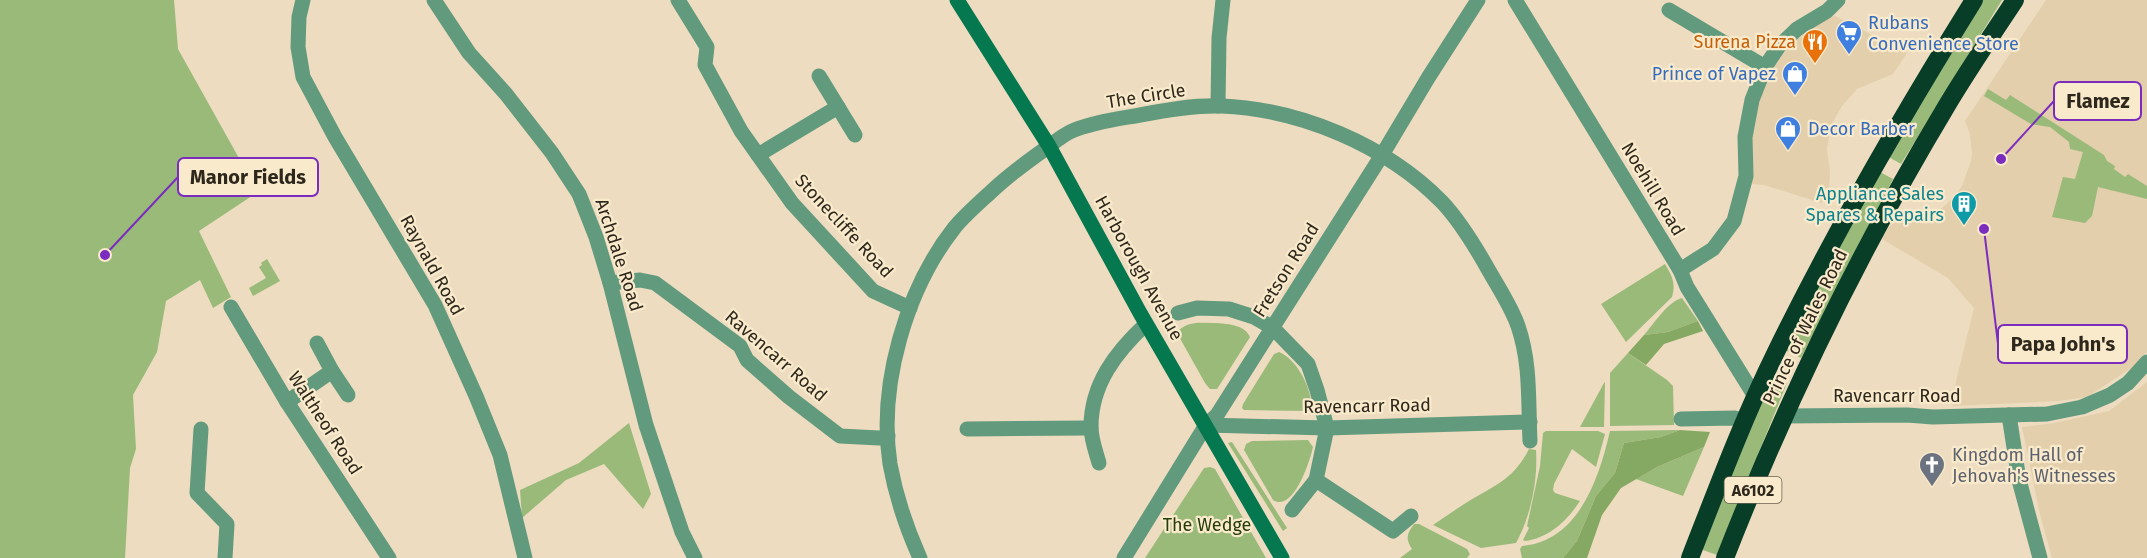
<svg xmlns="http://www.w3.org/2000/svg" width="2147" height="558" viewBox="0 0 2147 558" font-family="'Fira Sans',sans-serif">
<style>
.built{fill:#e3cfab}
.green{fill:#9aba7a}
.forest{fill:#85a862}
.lines{fill:none;stroke-linecap:round;stroke-linejoin:round}
.street{stroke:#629a7e;stroke-width:15}
.secondary{stroke:#057850;stroke-width:15}
.highway{stroke:#083d28;stroke-width:18}
.labels{text-anchor:middle;dominant-baseline:central;stroke-width:4.5;stroke-linejoin:round;paint-order:stroke}
.shield{fill:#faeacc;stroke:#6a6251;stroke-width:1.5}
.shield-label{font-size:16px;font-weight:bold;fill:#2d271c}
.shop-label{font-size:18px;fill:#366cbe;stroke:#faeacc;text-anchor:start}
.food-label{font-size:18px;fill:#c56008;stroke:#faeacc;text-anchor:end}
.street-label{font-size:18px;fill:#2d271c;stroke:#faeacc}
.culture-label{font-size:18px;fill:#0d838f;stroke:#faeacc;text-anchor:end}
.worship-label{font-size:18px;fill:#5b616d;stroke:#faeacc;text-anchor:start}
.park-label{font-size:18px;fill:#273d09;stroke:#faeacc}
.leader{fill:none;stroke:#7b2cbf;stroke-width:2}
.callout-dot{fill:#7b2cbf;stroke:#faeacc;stroke-width:2}
.callout{fill:#faeacc;stroke:#7b2cbf;stroke-width:2}
.callout-label{font-size:20px;text-anchor:middle;font-weight:bold;fill:#2d271c}
</style>
<rect width="100%" height="100%" fill="#eddcbf"/>
<!-- built -->
<g class="built">
<path d="M 2046,0 L 2147,0 L 2147,352 L 2133,367 L 2087,397 L 2058,401 L 1953,406 L 1956,381 L 1974,308 L 1948,278 L 1882,239 L 1889,227 L 1895,222 L 1922,217 L 1942,208 L 1953,198 L 1962,186 L 1971,161 L 1972,153 L 1970,134 L 1965,121 Z"/>
<path d="M 1835,16 L 1907,53 L 1893,74 L 1857,89 L 1842,106 L 1831,125 L 1827,149 L 1830,172 L 1829,191 L 1822,203 L 1764,185 L 1740,183 L 1760,70 L 1815,20 Z"/>
<path d="M 2147,382 L 2147,558 L 2052,558 L 2040,514 L 2022,427 L 2054,423 L 2109,411 Z"/>
</g>
<!-- green -->
<g class="green">
<path d="M 0,0 L 174,0 L 178,49 L 258,192 L 199,231 L 231,297 L 213,308 L 200,280 L 166,301 L 157,352 L 133,395 L 136,449 L 130,468 L 125,558 L 0,558 Z"/>
<path d="M 1983,0 L 2002,0 L 1901,164 L 1887,156 Z"/>
<path d="M 1988,89 L 2006,100 L 2010,95 L 2104,155 L 2107,161 L 2115,166 L 2114,169 L 2125,177 L 2128,174 L 2147,186 L 2147,199 L 2098,187 L 2092,216 L 2085,223 L 2052,217 L 2063,177 L 2075,179 L 2083,152 L 2070,149 L 2069,142 L 2050,127 L 2031,124 L 1984,96 Z"/>
<path d="M 1878,171 L 1893,179 L 1801,358 L 1785,350 Z"/>
<path d="M 267,259 L 280,281 L 253,296 L 249,288 L 266,278 L 259,267 L 262,265 L 261,263 Z"/>
<path d="M 1665,264 C 1672,276 1676,283 1672,297 L 1626,342 L 1601,304 Z"/>
<path d="M 1682,298 L 1698,321 L 1668,332 L 1644,335 C 1654,324 1667,302 1682,298 Z"/>
<path d="M 1217,323 C 1229,324 1245,325 1250,337 L 1219,386 L 1217,389 L 1210,389 L 1205,383 L 1177,333 C 1185,320 1204,323 1217,323 Z"/>
<path d="M 1279,352 C 1297,359 1313,390 1311,409 L 1309,411 L 1244,410 L 1242,408 L 1243,404 L 1274,354 Z"/>
<path d="M 1628,353 L 1667,380 L 1673,386 L 1674,425 L 1610,426 L 1610,373 Z"/>
<path d="M 1772,376 L 1787,383 L 1717,555 L 1700,549 Z"/>
<path d="M 1605,382 L 1604,427 L 1580,427 L 1604,383 Z"/>
<path d="M 629,423 L 651,494 L 643,509 L 604,464 L 566,480 L 522,518 L 520,490 L 579,463 Z"/>
<path d="M 1680,430 L 1661,437 L 1624,443 L 1615,473 L 1596,496 L 1577,541 L 1563,558 L 1522,558 L 1520,549 L 1522,546 C 1579,541 1599,478 1610,431 Z"/>
<path d="M 1546,431 L 1598,431 L 1605,434 L 1596,467 L 1572,449 L 1554,484 L 1553,490 L 1555,493 L 1580,501 C 1567,521 1549,538 1525,541 L 1523,540 L 1529,528 L 1527,526 L 1540,466 L 1543,433 Z"/>
<path d="M 1308,440 L 1313,447 C 1310,461 1293,513 1273,500 L 1244,450 L 1246,444 L 1252,441 Z"/>
<path d="M 1232,442 L 1287,528 L 1283,531 L 1228,443 Z"/>
<path d="M 1704,447 L 1683,496 L 1636,479 L 1657,467 Z"/>
<path d="M 1529,449 L 1536,450 C 1538,480 1531,516 1516,543 L 1481,548 L 1433,525 C 1445,517 1456,509 1469,501 C 1496,485 1514,479 1529,449 Z"/>
<path d="M 1210,467 L 1215,469 L 1266,558 L 1145,558 L 1204,468 Z"/>
<path d="M 1414,524 L 1419,524 L 1467,549 L 1470,554 L 1467,558 L 1400,558 L 1412,549 C 1405,538 1407,534 1414,524 Z"/>
</g>
<!-- forest -->
<g class="forest">
<path d="M 1698,321 L 1703,331 L 1664,344 L 1646,365 L 1628,353 L 1644,335 L 1668,332 Z"/>
<path d="M 1680,430 L 1710,432 L 1704,447 L 1657,467 L 1621,488 L 1602,515 L 1587,558 L 1563,558 L 1577,541 L 1596,496 L 1615,473 L 1624,443 L 1661,437 Z"/>
</g>
<g class="lines">
<!-- street -->
<g class="street">
<path d="M 303,0 L 299,17 L 298,47 L 303,77 L 335,137 L 435,305 L 476,396 L 500,455 L 525,558"/>
<path d="M 434,0 L 469,53 L 506,94 L 552,153 L 579,194 L 596,237 L 610,283 L 646,425 L 682,532 L 695,558"/>
<path d="M 678,0 L 707,47 L 705,65 L 741,131 L 792,203 L 873,291 L 910,308"/>
<path d="M 1515,0 L 1680,270 L 1687,287 L 1756,398"/>
<path d="M 1669,10 L 1765,67"/>
<path d="M 819,76 L 855,135"/>
<path d="M 1218,106 L 1219,38 L 1223,0"/>
<path d="M 758,155 L 838,107"/>
<path d="M 1680,270 L 1713,249 L 1734,221 L 1746,176 L 1745,137 L 1752,100 L 1765,67 L 1779,46 L 1797,29 L 1827,11 L 1838,0"/>
<path d="M 610,283 L 640,280 L 655,283 L 740,346 L 747,360 L 789,397 L 840,436 L 879,438 L 888,436"/>
<path d="M 231,307 L 287,402 L 389,558"/>
<path d="M 1178,313 L 1197,308 L 1229,309 L 1254,317 L 1273,328 L 1308,364 L 1317,390 L 1327,428 L 1316,480 L 1292,510"/>
<path d="M 332,371 L 348,395"/>
<path d="M 287,402 L 332,371 L 317,343"/>
<path d="M 2009,415 L 2019,480 L 2040,558"/>
<path d="M 1784,416 L 1907,415 L 1933,417 L 2047,414 L 2082,407 L 2110,395 L 2128,383 L 2147,362"/>
<path d="M 1681,419 L 1735,418 L 1745,422"/>
<path d="M 1206,425 L 1327,428 L 1530,422"/>
<path d="M 201,429 L 197,493 L 227,524 L 225,558"/>
<path d="M 967,429 L 1091,428"/>
<path d="M 1099,463 C 1096,452 1091,439 1091,427 C 1091,384 1116,352 1146,324"/>
<path d="M 1316,480 L 1393,531 L 1411,516"/>
<path d="M 920,558 C 906,527 896,497 890,464 C 878,385 906,289 955,227 C 966,214 980,202 993,190 C 1010,174 1028,161 1048,147 C 1056,141 1063,135 1072,131 C 1093,122 1118,119 1140,115 C 1166,110 1194,105 1221,106 C 1300,109 1386,145 1442,202 C 1460,221 1475,246 1488,269 C 1498,287 1511,306 1518,326 C 1531,364 1528,402 1530,441"/>
<path d="M 1124,558 L 1206,425 L 1217,415 L 1382,155 L 1428,78 L 1478,0"/>
</g>
<!-- secondary -->
<path class="secondary" d="M 957,0 L 1049,146 L 1140,313 L 1282,558"/>
<!-- highway -->
<g class="highway">
<path d="M 1690,558 C 1717,489 1743,419 1776,352 C 1835,231 1903,114 1974,0"/>
<path d="M 1725,558 C 1786,402 1860,250 1946,107 C 1968,70 1992,35 2015,0"/>
</g>
</g>
<!-- icons -->
<defs>
<symbol id="supermarket-pin" viewBox="-11 -11 22 30"><path d="M0 17L-7.5 6A9.5 9.5 0 1 1 7.5 6Z" fill="#3f7fe0" stroke="#faeacc"/><path d="M-6-5.5h2.5l.6 2H6L4.5 2H-2.5L-4.4-4H-6ZM-1.5 3.2a1.3 1.3 0 1 0 .1 0ZM3 3.2a1.3 1.3 0 1 0 .1 0Z" fill="#fff"/></symbol>
<symbol id="restaurant-pin" viewBox="-11 -11 22 30"><path d="M0 17L-7.5 6A9.5 9.5 0 1 1 7.5 6Z" fill="#e8710a" stroke="#faeacc"/><path d="M-5-6h1v4h1v-4h1v4h1v-4h1v5L-1.5 .5V6h-2V.5L-5-1ZM5-6V6H3V1.5H1.5Q1.5-4 5-6Z" fill="#fff"/></symbol>
<symbol id="shop-pin" viewBox="-11 -11 22 30"><path d="M0 17L-7.5 6A9.5 9.5 0 1 1 7.5 6Z" fill="#3f7fe0" stroke="#faeacc"/><path d="M-5-2.5h2.3a2.7 3.5 0 0 1 5.4 0H5L5.5 6h-11ZM-1.5-2.5h3a1.5 2.3 0 0 0-3 0Z" fill="#fff"/></symbol>
<symbol id="building-pin" viewBox="-11 -11 22 30"><path d="M0 17L-7.5 6A9.5 9.5 0 1 1 7.5 6Z" fill="#0f9aa8" stroke="#faeacc"/><path d="M-4-6H4V6H1V3H-1V6H-4ZM-2.5-4.3h1.7v1.8h-1.7ZM.8-4.3h1.7v1.8H.8ZM-2.5-1h1.7V.8h-1.7ZM.8-1h1.7V.8H.8Z" fill="#fff"/></symbol>
<symbol id="church-pin" viewBox="-11 -11 22 30"><path d="M0 17L-7.5 6A9.5 9.5 0 1 1 7.5 6Z" fill="#6b7280" stroke="#faeacc"/><path d="M-1.2-6h2.4v3.5h3.3v2.4h-3.3V6h-2.4V-.1h-3.3v-2.4h3.3Z" fill="#fff"/></symbol>
</defs>
<g fill-rule="evenodd">
<use href="#supermarket-pin" x="1834" y="18" width="30" height="40"/>
<use href="#restaurant-pin" x="1800" y="27" width="30" height="40"/>
<use href="#shop-pin" x="1780" y="59" width="30" height="40"/>
<use href="#shop-pin" x="1773" y="114" width="30" height="40"/>
<use href="#building-pin" x="1949" y="189" width="30" height="40"/>
<use href="#church-pin" x="1917" y="450" width="30" height="40"/>
</g>
<g class="labels">
<!-- shield labels -->
<rect class="shield" x="1724.5" y="477" width="57" height="26" rx="4.5"/>
<g class="shield-label">
<text x="1753" y="490">A6102</text>
</g>
<!-- shop labels -->
<g class="shop-label">
<text x="1868" y="23">Rubans<tspan x="1868" dy="21">Convenience Store</tspan></text>
<text x="1776" y="74" text-anchor="end">Prince of Vapez</text>
<text x="1808" y="129">Decor Barber</text>
</g>
<!-- food labels -->
<g class="food-label">
<text x="1796" y="42">Surena Pizza</text>
</g>
<!-- street labels -->
<g class="street-label">
<text transform="translate(1146 96) rotate(-9)">The Circle</text>
<text transform="translate(1653 189) rotate(59)">Noehill Road</text>
<text transform="translate(844 226) rotate(47)">Stonecliffe Road</text>
<text transform="translate(619 255) rotate(72)">Archdale Road</text>
<text transform="translate(432 265) rotate(61)">Raynald Road</text>
<text transform="translate(1139 268) rotate(61)">Harborough Avenue</text>
<text transform="translate(1286 270) rotate(-58)">Fretson Road</text>
<text transform="translate(1805 327) rotate(-64)">Prince of Wales Road</text>
<text transform="translate(776 356) rotate(41)">Ravencarr Road</text>
<text x="1897" y="396">Ravencarr Road</text>
<text transform="translate(1367 406) rotate(-1)">Ravencarr Road</text>
<text transform="translate(325 423) rotate(57)">Waltheof Road</text>
</g>
<!-- culture labels -->
<g class="culture-label">
<text x="1944" y="194">Appliance Sales<tspan x="1944" dy="21">Spares &amp; Repairs</tspan></text>
</g>
<!-- worship labels -->
<g class="worship-label">
<text x="1952" y="455">Kingdom Hall of<tspan x="1952" dy="21">Jehovah's Witnesses</tspan></text>
</g>
<!-- park labels -->
<g class="park-label">
<text x="1207" y="525">The Wedge</text>
</g>
</g>
<!-- callouts -->
<path class="leader" d="M2001 159L2054 101M105 255L178 177M1984 229L1998 344"/>
<g class="callout-dot">
<circle cx="2001" cy="159" r="6"/>
<circle cx="105" cy="255" r="6"/>
<circle cx="1984" cy="229" r="6"/>
</g>
<g class="callout">
<rect x="2054" y="82" width="87" height="38" rx="6"/>
<rect x="178" y="158" width="140" height="38" rx="6"/>
<rect x="1998" y="325" width="129" height="38" rx="6"/>
</g>
<g class="callout-label">
<text x="2098" y="108">Flamez</text>
<text x="248" y="184">Manor Fields</text>
<text x="2063" y="351">Papa John's</text>
</g>
</svg>
